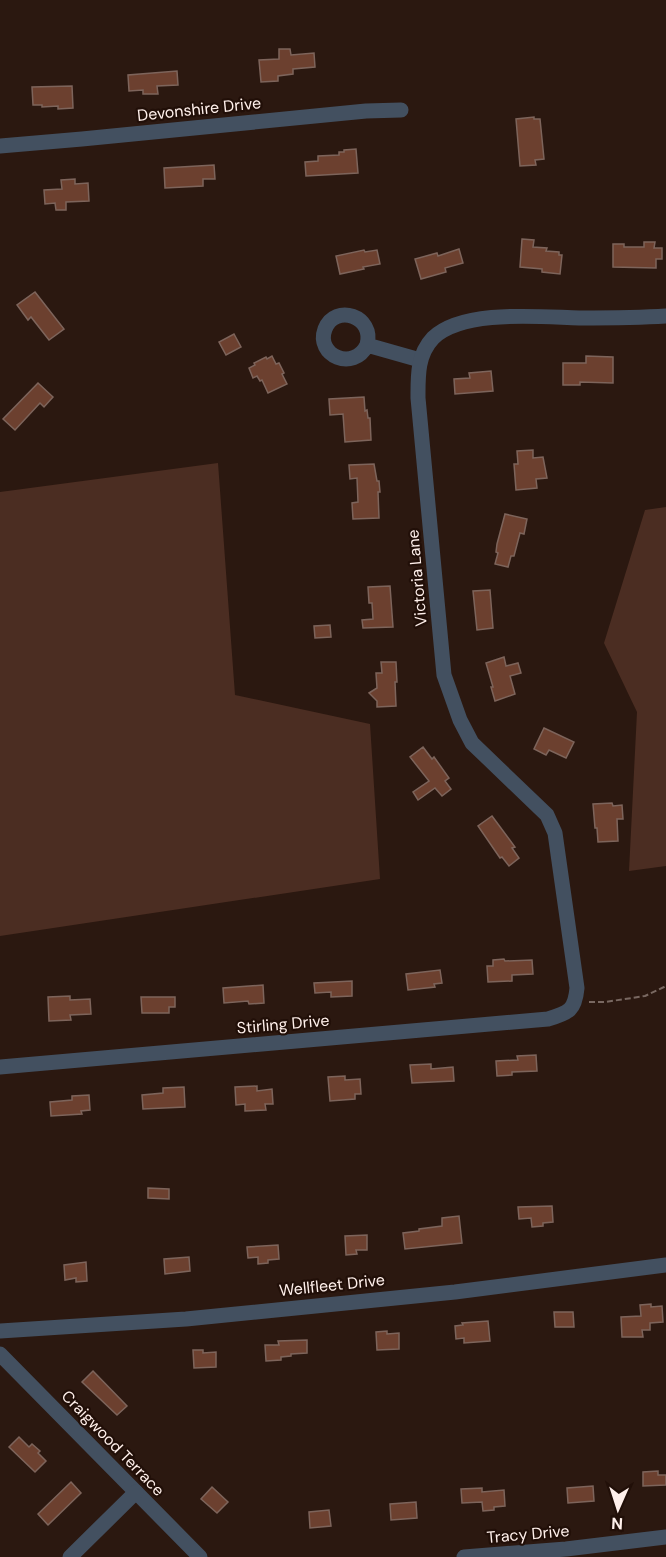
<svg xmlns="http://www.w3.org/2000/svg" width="666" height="1557" viewBox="0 0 666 1557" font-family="'DM Sans',sans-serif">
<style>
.green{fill:#4b2d22}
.building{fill:#6c402f;stroke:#7d645b;stroke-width:1.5}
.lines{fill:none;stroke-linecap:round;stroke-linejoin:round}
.path{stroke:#796861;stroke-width:2;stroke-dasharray:6 3;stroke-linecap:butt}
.minor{stroke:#435060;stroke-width:15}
.labels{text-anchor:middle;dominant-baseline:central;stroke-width:4.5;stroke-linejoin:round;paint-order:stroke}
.street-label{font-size:16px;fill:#fff0eb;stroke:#210f08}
</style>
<rect width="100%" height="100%" fill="#2b1810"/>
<!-- green -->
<g class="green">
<path d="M 218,463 L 235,695 L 370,724 L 380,879 L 0,936 L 0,492 Z"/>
<path d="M 666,507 L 666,866 L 629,871 L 637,712 L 604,643 L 645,510 Z"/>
</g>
<!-- building -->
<g class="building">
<path d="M 279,49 L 290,49 L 291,55 L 314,53 L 315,67 L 293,69 L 293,74 L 278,76 L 278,81 L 261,82 L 259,60 L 279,59 Z"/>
<path d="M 177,71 L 178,85 L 157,86 L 158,94 L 143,94 L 143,90 L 129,91 L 128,75 Z"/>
<path d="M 72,86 L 73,108 L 58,109 L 58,106 L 42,107 L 42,105 L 33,105 L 32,87 Z"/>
<path d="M 534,117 L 534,119 L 540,119 L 544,159 L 535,160 L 536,165 L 520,166 L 516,119 Z"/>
<path d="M 356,149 L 358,173 L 306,176 L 305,162 L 318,161 L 318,156 L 339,155 L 339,152 L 344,152 L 344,150 Z"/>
<path d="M 214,165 L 215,179 L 203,179 L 203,186 L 165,188 L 164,168 Z"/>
<path d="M 75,179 L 75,184 L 88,183 L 89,201 L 66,202 L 66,210 L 56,210 L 55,203 L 45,204 L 44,190 L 62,189 L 61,180 Z"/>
<path d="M 522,239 L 534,240 L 533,247 L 547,248 L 546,251 L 559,252 L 559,255 L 562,255 L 560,274 L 542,272 L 542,269 L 520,267 Z"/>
<path d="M 644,242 L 655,242 L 654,248 L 662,248 L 662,259 L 656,259 L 656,268 L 613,267 L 613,244 L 624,244 L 624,247 L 644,247 Z"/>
<path d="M 459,249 L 463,263 L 445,268 L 446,272 L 421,279 L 415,259 L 437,253 L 438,256 Z"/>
<path d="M 364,250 L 365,252 L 377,250 L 380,264 L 363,267 L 364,269 L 340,274 L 336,256 Z"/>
<path d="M 35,292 L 64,329 L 49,340 L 31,317 L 28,320 L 17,305 Z"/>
<path d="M 234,334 L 241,347 L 226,355 L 219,342 Z"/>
<path d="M 272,356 L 276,364 L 279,363 L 284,373 L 282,374 L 287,384 L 268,393 L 262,380 L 260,381 L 257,376 L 253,378 L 249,368 L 255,365 L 254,363 L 266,357 L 267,359 Z"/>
<path d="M 586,356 L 613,357 L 613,383 L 580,382 L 580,385 L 563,385 L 563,363 L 586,363 Z"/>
<path d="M 491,371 L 493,391 L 455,394 L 454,379 L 470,378 L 469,373 Z"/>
<path d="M 38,383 L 53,397 L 44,407 L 40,403 L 15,430 L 3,419 Z"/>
<path d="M 364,397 L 365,411 L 367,410 L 368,418 L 370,418 L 371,440 L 345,442 L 343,414 L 330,415 L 329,399 Z"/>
<path d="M 533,450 L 533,458 L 543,457 L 547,478 L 536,479 L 537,488 L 516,490 L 514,464 L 518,464 L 517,451 Z"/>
<path d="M 374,464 L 377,481 L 379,481 L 380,492 L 378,492 L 379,518 L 353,519 L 352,503 L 358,502 L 357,478 L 350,479 L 349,465 Z"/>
<path d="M 505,514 L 527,519 L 524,534 L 520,533 L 514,556 L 511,556 L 508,567 L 495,564 L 498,553 L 496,552 L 497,544 Z"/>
<path d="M 390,586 L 393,627 L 363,628 L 362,620 L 373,619 L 372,603 L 369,603 L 368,587 Z"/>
<path d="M 490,590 L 493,628 L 477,630 L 473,591 Z"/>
<path d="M 330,625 L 331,637 L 315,638 L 314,626 Z"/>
<path d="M 504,657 L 506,666 L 518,663 L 521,673 L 510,676 L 515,694 L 495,701 L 491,687 L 493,687 L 486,663 Z"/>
<path d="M 381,662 L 396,662 L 397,682 L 395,682 L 396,706 L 377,707 L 377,701 L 369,693 L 377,688 L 376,673 L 382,673 Z"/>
<path d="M 544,728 L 574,742 L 566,758 L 549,750 L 546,755 L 534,749 Z"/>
<path d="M 423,747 L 432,759 L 434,757 L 449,778 L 445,781 L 451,789 L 442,796 L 435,788 L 418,800 L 413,792 L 429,781 L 410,757 Z"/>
<path d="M 612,803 L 613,806 L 622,805 L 623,819 L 617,819 L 618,841 L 598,842 L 597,828 L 595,828 L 593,804 Z"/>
<path d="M 492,816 L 515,847 L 512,848 L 519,858 L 509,866 L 502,857 L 500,858 L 478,826 Z"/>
<path d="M 504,959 L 505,961 L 532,960 L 533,974 L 512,975 L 512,981 L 488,982 L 487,966 L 493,966 L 493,960 Z"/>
<path d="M 440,970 L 442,983 L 434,984 L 435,987 L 408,990 L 406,974 Z"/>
<path d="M 352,981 L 352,996 L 331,997 L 331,992 L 315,993 L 314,983 Z"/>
<path d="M 263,985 L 264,1003 L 249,1004 L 248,1001 L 224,1003 L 223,988 Z"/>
<path d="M 70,996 L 70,1000 L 90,999 L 91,1014 L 70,1015 L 71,1020 L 49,1021 L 48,997 Z"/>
<path d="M 141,997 L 175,997 L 175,1007 L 169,1007 L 169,1013 L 142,1013 Z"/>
<path d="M 536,1055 L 537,1071 L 512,1072 L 512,1075 L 497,1076 L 496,1061 L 518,1060 L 517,1056 Z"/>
<path d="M 431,1064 L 431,1069 L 453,1067 L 454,1081 L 412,1083 L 410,1065 Z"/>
<path d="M 345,1076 L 345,1080 L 360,1079 L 361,1094 L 355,1094 L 355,1099 L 330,1101 L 328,1077 Z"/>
<path d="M 257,1086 L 257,1091 L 272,1089 L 273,1104 L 265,1104 L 266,1110 L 245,1111 L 245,1104 L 236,1105 L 235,1087 Z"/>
<path d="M 184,1087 L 185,1107 L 143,1109 L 142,1095 L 163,1093 L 163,1088 Z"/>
<path d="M 89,1095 L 90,1110 L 81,1111 L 82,1114 L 51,1116 L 50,1102 L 72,1100 L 72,1096 Z"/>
<path d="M 148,1188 L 169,1189 L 169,1199 L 148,1198 Z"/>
<path d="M 552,1206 L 553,1222 L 543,1223 L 543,1226 L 532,1227 L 531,1218 L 519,1219 L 518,1207 Z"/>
<path d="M 459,1216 L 462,1243 L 405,1249 L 403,1233 L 419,1231 L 419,1229 L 442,1226 L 442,1218 Z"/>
<path d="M 367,1235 L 367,1250 L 356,1250 L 357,1254 L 346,1255 L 345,1236 Z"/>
<path d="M 278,1245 L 279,1259 L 268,1260 L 268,1263 L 258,1264 L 258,1257 L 248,1258 L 247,1247 Z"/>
<path d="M 189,1257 L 190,1271 L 165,1274 L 164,1259 Z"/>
<path d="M 86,1262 L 87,1281 L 76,1282 L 76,1278 L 65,1280 L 64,1265 Z"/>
<path d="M 651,1304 L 651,1307 L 662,1306 L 663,1322 L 650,1323 L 650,1330 L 642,1330 L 643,1337 L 622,1337 L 621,1317 L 641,1316 L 640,1305 Z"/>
<path d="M 554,1312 L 573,1312 L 574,1327 L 555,1327 Z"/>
<path d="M 488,1321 L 490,1341 L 464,1343 L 464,1338 L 456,1339 L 455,1326 L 463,1325 L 462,1323 Z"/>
<path d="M 387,1331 L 387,1334 L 399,1333 L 399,1349 L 377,1350 L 376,1332 Z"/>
<path d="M 307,1340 L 307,1353 L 291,1354 L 291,1356 L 281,1357 L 281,1360 L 266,1361 L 265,1345 L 279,1345 L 278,1341 Z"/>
<path d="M 193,1350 L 203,1350 L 203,1353 L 216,1352 L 216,1367 L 194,1368 Z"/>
<path d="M 93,1371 L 127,1406 L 117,1415 L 82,1382 Z"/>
<path d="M 19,1437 L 29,1447 L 32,1444 L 40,1451 L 38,1453 L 46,1461 L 35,1472 L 9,1447 Z"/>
<path d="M 658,1471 L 658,1475 L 666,1475 L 666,1485 L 643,1486 L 643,1472 Z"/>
<path d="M 71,1482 L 81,1493 L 48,1525 L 38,1514 Z"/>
<path d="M 593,1486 L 594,1501 L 568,1503 L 567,1488 Z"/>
<path d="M 212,1487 L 228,1502 L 217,1513 L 201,1499 Z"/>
<path d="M 482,1488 L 482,1492 L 504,1490 L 505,1506 L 494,1507 L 494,1510 L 483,1511 L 482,1502 L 462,1503 L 461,1489 Z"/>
<path d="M 416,1502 L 417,1518 L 391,1520 L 390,1504 Z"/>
<path d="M 329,1510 L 331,1526 L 310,1528 L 309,1512 Z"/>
</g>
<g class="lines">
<!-- path -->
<path class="path" d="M 589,1002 L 605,1002 L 645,996 L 664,987 L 666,984"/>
<!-- minor -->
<g class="minor">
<path d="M 0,146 L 82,139 L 366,111 L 401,110"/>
<path d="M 367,345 C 375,316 335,303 325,329 C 315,356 354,372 367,345 L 420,360"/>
<path d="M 0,1067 L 548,1019 C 569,1013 575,1010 577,988 L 555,833 L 547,815 L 472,743 L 460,720 L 444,675 L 418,398 C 418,377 417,355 433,338 C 463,309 540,317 579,318 C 608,318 637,318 666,316"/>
<path d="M 0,1331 L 186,1319 L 455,1292 L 666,1265"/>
<path d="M 0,1354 L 200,1557"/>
<path d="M 70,1557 L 136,1492"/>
<path d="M 464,1557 L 566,1549 L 666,1537"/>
</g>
</g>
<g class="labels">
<!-- street labels -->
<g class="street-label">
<text transform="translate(199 109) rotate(-6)">Devonshire Drive</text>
<text transform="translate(417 578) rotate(-95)">Victoria Lane</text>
<text transform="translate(283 1024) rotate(-5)">Stirling Drive</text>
<text transform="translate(332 1285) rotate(-6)">Wellfleet Drive</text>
<text transform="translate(113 1443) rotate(46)">Craigwood Terrace</text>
<text transform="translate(528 1534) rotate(-5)">Tracy Drive</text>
</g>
</g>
<!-- north arrow -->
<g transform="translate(618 1509) rotate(183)" stroke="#210f08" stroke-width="4.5" paint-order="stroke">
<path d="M0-4.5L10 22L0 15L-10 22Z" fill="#fff0eb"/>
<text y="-9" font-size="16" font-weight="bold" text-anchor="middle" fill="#fff0eb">N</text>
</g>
</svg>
